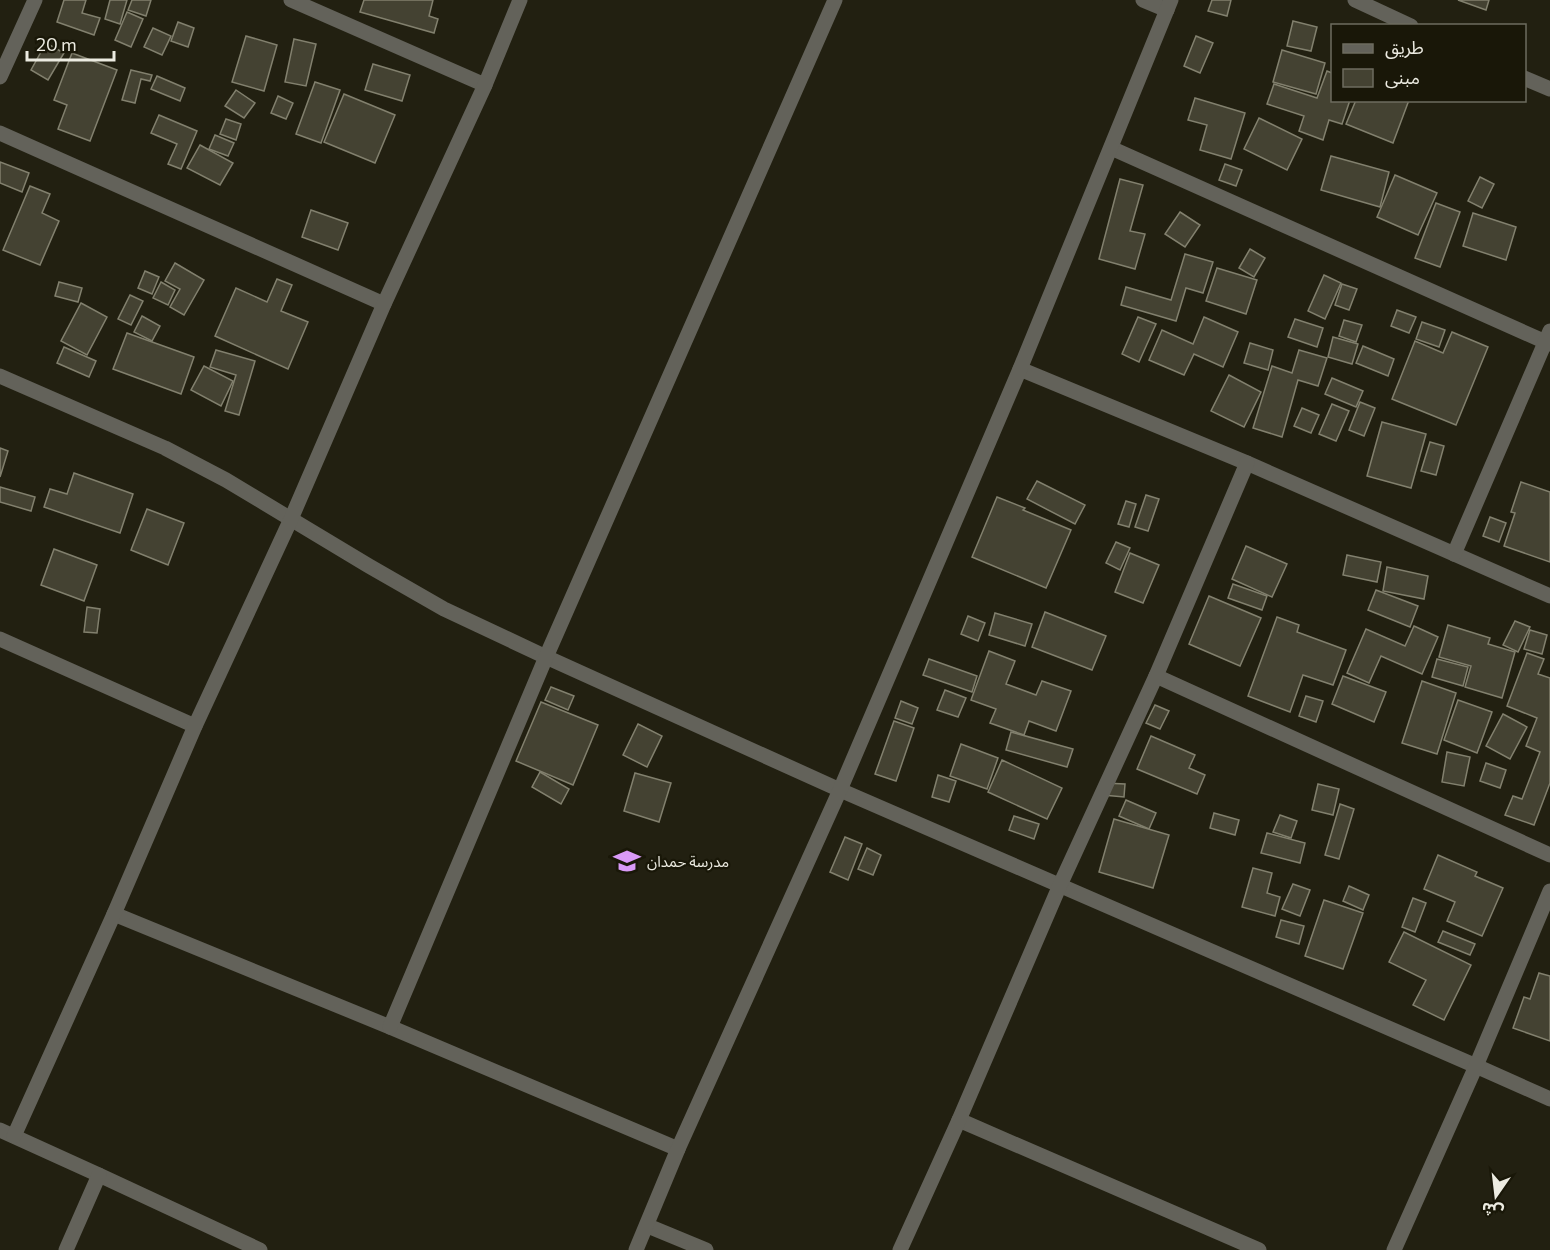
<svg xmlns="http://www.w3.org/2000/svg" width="1550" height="1250" viewBox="0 0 1550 1250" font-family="Commissioner,'Noto Sans Arabic',sans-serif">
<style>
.building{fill:#444232;stroke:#82806e;stroke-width:1.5}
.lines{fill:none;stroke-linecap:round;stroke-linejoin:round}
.street{stroke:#63625a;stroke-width:15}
.labels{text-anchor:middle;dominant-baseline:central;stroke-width:4.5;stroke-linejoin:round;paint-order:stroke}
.poi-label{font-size:15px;fill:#ecebe1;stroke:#191708;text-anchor:start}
</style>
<rect width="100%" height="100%" fill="#222011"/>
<!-- building -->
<g class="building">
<path d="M 64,0 L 86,0 L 82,13 L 100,18 L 94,35 L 57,22 Z"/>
<path d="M 110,0 L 127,0 L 120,24 L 105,19 Z"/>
<path d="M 132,0 L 151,0 L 146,16 L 128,10 Z"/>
<path d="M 364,0 L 433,0 L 429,16 L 438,19 L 434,33 L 360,12 Z"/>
<path d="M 1212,0 L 1231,0 L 1227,16 L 1208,11 Z"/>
<path d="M 1458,0 L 1489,0 L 1486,10 Z"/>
<path d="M 127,12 L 143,19 L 131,47 L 115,40 Z"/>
<path d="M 1293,21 L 1317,27 L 1311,51 L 1287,46 Z"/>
<path d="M 178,22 L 194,28 L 188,47 L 171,41 Z"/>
<path d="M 153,28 L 171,36 L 162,55 L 144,47 Z"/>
<path d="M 246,36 L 277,45 L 264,91 L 232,82 Z"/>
<path d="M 1196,36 L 1213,43 L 1200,73 L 1184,66 Z"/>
<path d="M 294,39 L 316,44 L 306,86 L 285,82 Z"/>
<path d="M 46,43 L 64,53 L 48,80 L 31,70 Z"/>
<path d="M 1282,50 L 1325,63 L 1316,94 L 1273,82 Z"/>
<path d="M 72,53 L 117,70 L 90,141 L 58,129 L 67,105 L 54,100 Z"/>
<path d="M 373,64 L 410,75 L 402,101 L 365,90 Z"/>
<path d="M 131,70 L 152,75 L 150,81 L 141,79 L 135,103 L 122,100 Z"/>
<path d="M 1327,71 L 1332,73 L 1332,100 L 1350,100 L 1342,124 L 1329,120 L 1323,140 L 1299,131 L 1304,116 L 1267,104 L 1274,84 L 1317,98 Z"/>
<path d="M 157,76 L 185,88 L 180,101 L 151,89 Z"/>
<path d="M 315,82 L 340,90 L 321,143 L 296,134 Z"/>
<path d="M 236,90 L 255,103 L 244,118 L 225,106 Z"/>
<path d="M 344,94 L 395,115 L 375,163 L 324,142 Z"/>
<path d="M 278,96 L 293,103 L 286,119 L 271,113 Z"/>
<path d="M 1195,98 L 1245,113 L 1231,159 L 1200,150 L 1207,125 L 1188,120 Z"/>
<path d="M 1356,100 L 1409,100 L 1393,143 L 1346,124 Z"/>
<path d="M 159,115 L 197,131 L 181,169 L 168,164 L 177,144 L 151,133 Z"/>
<path d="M 1259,118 L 1302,139 L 1287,170 L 1244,149 Z"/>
<path d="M 226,119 L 241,124 L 236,140 L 220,134 Z"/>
<path d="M 215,135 L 234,143 L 228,156 L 209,149 Z"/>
<path d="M 200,145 L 233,163 L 220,185 L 187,168 Z"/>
<path d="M 1331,156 L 1389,172 L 1380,207 L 1321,190 Z"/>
<path d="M 0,162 L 29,173 L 22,192 L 0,183 Z"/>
<path d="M 1225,164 L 1242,170 L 1236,186 L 1219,180 Z"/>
<path d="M 1395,175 L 1437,193 L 1418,235 L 1377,217 Z"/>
<path d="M 1480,177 L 1494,184 L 1482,208 L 1468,201 Z"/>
<path d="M 1120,179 L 1143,185 L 1130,231 L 1145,234 L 1135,269 L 1099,259 Z"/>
<path d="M 30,186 L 50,194 L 42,213 L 59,221 L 40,265 L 3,250 Z"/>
<path d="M 1436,203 L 1460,212 L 1440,267 L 1415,258 Z"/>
<path d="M 311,210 L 348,223 L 338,250 L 302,237 Z"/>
<path d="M 1180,212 L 1200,225 L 1185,247 L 1165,234 Z"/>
<path d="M 1473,213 L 1516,227 L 1506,260 L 1463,246 Z"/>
<path d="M 1250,249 L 1265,258 L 1254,277 L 1239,268 Z"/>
<path d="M 1185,254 L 1213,262 L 1203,293 L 1186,288 L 1176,321 L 1121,305 L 1126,287 L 1171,300 Z"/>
<path d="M 175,263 L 204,280 L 184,315 L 170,307 L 180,289 L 165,281 Z"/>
<path d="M 1217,268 L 1257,280 L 1246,314 L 1206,301 Z"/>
<path d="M 145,271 L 159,277 L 152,294 L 138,288 Z"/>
<path d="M 1324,275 L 1341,283 L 1325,319 L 1308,311 Z"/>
<path d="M 277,279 L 292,285 L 281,311 L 308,322 L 288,369 L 215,336 L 236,288 L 267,302 Z"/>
<path d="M 59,282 L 82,288 L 78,302 L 55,296 Z"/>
<path d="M 161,282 L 175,290 L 168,305 L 153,298 Z"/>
<path d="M 1342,284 L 1357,289 L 1349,310 L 1335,305 Z"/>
<path d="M 130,295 L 143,301 L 131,325 L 118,319 Z"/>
<path d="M 81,303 L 107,317 L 87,355 L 61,341 Z"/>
<path d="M 1397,310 L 1416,317 L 1409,333 L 1391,326 Z"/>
<path d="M 142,316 L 160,326 L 152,341 L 134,332 Z"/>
<path d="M 1138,317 L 1156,324 L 1139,362 L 1122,354 Z"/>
<path d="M 1204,317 L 1238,332 L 1223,367 L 1194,354 L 1184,375 L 1149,360 L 1162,330 L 1193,344 Z"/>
<path d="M 1295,319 L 1323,328 L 1317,347 L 1288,337 Z"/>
<path d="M 1344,320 L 1362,325 L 1356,342 L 1339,336 Z"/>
<path d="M 1422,322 L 1445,330 L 1439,347 L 1416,339 Z"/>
<path d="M 1452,332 L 1488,347 L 1456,425 L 1392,399 L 1415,341 L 1443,353 Z"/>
<path d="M 127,333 L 194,357 L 181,394 L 113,369 Z"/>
<path d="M 1333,337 L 1358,344 L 1352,364 L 1328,357 Z"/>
<path d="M 1250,343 L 1273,350 L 1268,370 L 1244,363 Z"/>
<path d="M 1363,346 L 1394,359 L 1388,376 L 1356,363 Z"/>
<path d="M 64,347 L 96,361 L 89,377 L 57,363 Z"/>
<path d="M 216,350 L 255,361 L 239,415 L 225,411 L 236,375 L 210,367 Z"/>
<path d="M 1299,350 L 1327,358 L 1318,386 L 1298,380 L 1282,437 L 1253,428 L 1272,366 L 1292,373 Z"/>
<path d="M 204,366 L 233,381 L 221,406 L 191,390 Z"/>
<path d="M 1229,375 L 1261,392 L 1244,427 L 1211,411 Z"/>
<path d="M 1332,378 L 1363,391 L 1356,407 L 1325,394 Z"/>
<path d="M 1360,402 L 1375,408 L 1364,436 L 1349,430 Z"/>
<path d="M 1332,404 L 1349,411 L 1336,441 L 1319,434 Z"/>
<path d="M 1302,408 L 1319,415 L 1311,433 L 1294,426 Z"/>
<path d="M 1382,422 L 1426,434 L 1411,488 L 1367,476 Z"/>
<path d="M 1430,442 L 1444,446 L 1436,475 L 1421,471 Z"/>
<path d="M 0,448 L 8,451 L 0,477 Z"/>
<path d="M 74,473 L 133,494 L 120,533 L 44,507 L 50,489 L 67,494 Z"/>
<path d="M 1037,481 L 1085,505 L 1075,524 L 1027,499 Z"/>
<path d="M 1521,482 L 1550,492 L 1550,562 L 1504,546 L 1515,513 L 1511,512 Z"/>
<path d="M 0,487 L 35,497 L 31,511 L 0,502 Z"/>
<path d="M 1146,495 L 1159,499 L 1148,531 L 1135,527 Z"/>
<path d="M 997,497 L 1025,508 L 1023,510 L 1071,530 L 1046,588 L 972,557 Z"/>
<path d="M 1126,501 L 1136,504 L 1129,527 L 1118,524 Z"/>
<path d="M 147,509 L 184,523 L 168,565 L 131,550 Z"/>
<path d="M 1490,517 L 1506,523 L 1499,542 L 1483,536 Z"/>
<path d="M 1116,542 L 1130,548 L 1120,570 L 1106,563 Z"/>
<path d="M 1246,546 L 1287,564 L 1272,597 L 1232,579 Z"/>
<path d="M 54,549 L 97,565 L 84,601 L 41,585 Z"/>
<path d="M 1130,553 L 1159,565 L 1143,603 L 1115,592 Z"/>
<path d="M 1347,555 L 1381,562 L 1377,582 L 1343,575 Z"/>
<path d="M 1387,567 L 1428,576 L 1424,599 L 1383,591 Z"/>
<path d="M 1233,584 L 1267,596 L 1262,610 L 1228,598 Z"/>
<path d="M 1376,590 L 1418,606 L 1410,627 L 1368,610 Z"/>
<path d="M 1209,596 L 1261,618 L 1240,666 L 1189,644 Z"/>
<path d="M 87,607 L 100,609 L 97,633 L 84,632 Z"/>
<path d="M 1045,612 L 1106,636 L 1092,670 L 1032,647 Z"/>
<path d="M 995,613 L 1032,624 L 1025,646 L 989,635 Z"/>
<path d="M 968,616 L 985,623 L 978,641 L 961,634 Z"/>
<path d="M 1277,617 L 1299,625 L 1297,632 L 1346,650 L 1333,685 L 1303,675 L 1290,712 L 1248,696 Z"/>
<path d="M 1515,621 L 1530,627 L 1518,652 L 1503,645 Z"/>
<path d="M 1448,625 L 1490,638 L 1488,644 L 1515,652 L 1502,698 L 1465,687 L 1471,666 L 1439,657 Z"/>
<path d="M 1414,626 L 1438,637 L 1422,674 L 1381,656 L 1369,683 L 1347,673 L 1366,629 L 1405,646 Z"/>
<path d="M 1530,630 L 1547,635 L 1542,654 L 1524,649 Z"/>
<path d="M 989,651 L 1015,661 L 1006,684 L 1036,695 L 1042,681 L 1071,691 L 1056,731 L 1029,721 L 1024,735 L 990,723 L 996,709 L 971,700 Z"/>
<path d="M 1527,653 L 1544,659 L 1538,674 L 1550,678 L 1550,783 L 1534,825 L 1505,815 L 1513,796 L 1522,799 L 1540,752 L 1526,746 L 1537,718 L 1507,706 Z"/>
<path d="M 929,659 L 977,676 L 972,692 L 923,675 Z"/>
<path d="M 1437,659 L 1468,667 L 1463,686 L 1432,677 Z"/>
<path d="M 1343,676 L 1386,692 L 1374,722 L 1332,704 Z"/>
<path d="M 1422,681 L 1456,693 L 1437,754 L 1402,743 Z"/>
<path d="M 551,687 L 574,696 L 568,710 L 545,700 Z"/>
<path d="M 945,690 L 966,698 L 958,717 L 937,710 Z"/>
<path d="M 1306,696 L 1323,701 L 1316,722 L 1299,716 Z"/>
<path d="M 1458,700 L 1492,712 L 1477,753 L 1444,740 Z"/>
<path d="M 901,701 L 918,708 L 912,724 L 895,718 Z"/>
<path d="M 541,702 L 598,725 L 573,785 L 516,761 Z"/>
<path d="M 1155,705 L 1169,711 L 1160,729 L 1146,723 Z"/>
<path d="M 1503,714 L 1527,727 L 1510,759 L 1486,746 Z"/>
<path d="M 894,721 L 914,728 L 896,781 L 875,774 Z"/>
<path d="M 638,724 L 662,736 L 647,767 L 623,755 Z"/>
<path d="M 1011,732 L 1073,749 L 1067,767 L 1006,750 Z"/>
<path d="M 1151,736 L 1195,755 L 1189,768 L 1205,775 L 1197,794 L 1137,769 Z"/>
<path d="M 961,744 L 998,758 L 987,789 L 950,776 Z"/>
<path d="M 1447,752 L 1470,757 L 1464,786 L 1442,782 Z"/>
<path d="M 1002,760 L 1062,788 L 1047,819 L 988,792 Z"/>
<path d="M 1486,763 L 1506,770 L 1500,788 L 1480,781 Z"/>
<path d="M 540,772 L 569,789 L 561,804 L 532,787 Z"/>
<path d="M 635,773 L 671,783 L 659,822 L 624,811 Z"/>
<path d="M 938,775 L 956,781 L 949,802 L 932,797 Z"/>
<path d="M 1104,783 L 1125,784 L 1124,797 L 1103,795 Z"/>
<path d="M 1318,784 L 1339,789 L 1333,815 L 1312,810 Z"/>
<path d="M 1126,800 L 1156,813 L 1149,829 L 1119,816 Z"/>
<path d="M 1340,804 L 1354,809 L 1339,859 L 1325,855 Z"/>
<path d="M 1214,813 L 1239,820 L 1235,835 L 1210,828 Z"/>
<path d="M 1280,815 L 1297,821 L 1291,838 L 1273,832 Z"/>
<path d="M 1014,816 L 1039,824 L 1034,839 L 1009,830 Z"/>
<path d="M 1114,819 L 1169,835 L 1153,888 L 1099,872 Z"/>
<path d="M 1267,833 L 1305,843 L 1300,863 L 1261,853 Z"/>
<path d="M 845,837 L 862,844 L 848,880 L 830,872 Z"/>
<path d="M 867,848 L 881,855 L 873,875 L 858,869 Z"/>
<path d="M 1438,855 L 1477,872 L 1475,876 L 1503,888 L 1482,936 L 1447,921 L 1455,902 L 1424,889 Z"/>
<path d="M 1253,868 L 1272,873 L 1267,893 L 1280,897 L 1275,916 L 1242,907 Z"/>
<path d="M 1293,884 L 1310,890 L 1300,916 L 1282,909 Z"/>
<path d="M 1349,886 L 1369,895 L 1363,910 L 1343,901 Z"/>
<path d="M 1413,898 L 1426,903 L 1415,932 L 1402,927 Z"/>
<path d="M 1324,900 L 1363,913 L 1343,969 L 1305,956 Z"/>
<path d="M 1281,920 L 1304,926 L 1299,944 L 1276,937 Z"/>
<path d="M 1443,931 L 1475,944 L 1470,955 L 1438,942 Z"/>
<path d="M 1404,932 L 1471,965 L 1444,1020 L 1413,1005 L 1426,980 L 1389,962 Z"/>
<path d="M 1539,973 L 1550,976 L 1550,1041 L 1513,1028 L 1524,997 L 1530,999 Z"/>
</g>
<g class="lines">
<!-- street -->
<g class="street">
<path d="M 291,0 L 485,85"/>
<path d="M 1143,0 L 1167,10"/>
<path d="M 1355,0 L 1411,26"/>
<path d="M 0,77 L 35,0"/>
<path d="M 1524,78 L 1550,89"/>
<path d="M 0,133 L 384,304"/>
<path d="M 1111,148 L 1550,344"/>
<path d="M 1020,369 L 1247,463 L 1550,596"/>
<path d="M 0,376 L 165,448 L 226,480 L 369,566 L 444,609 L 546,657 L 840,790 L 1476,1066 L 1550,1099"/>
<path d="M 1454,554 L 1550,331"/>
<path d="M 0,639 L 195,726"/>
<path d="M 1156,676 L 1550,855"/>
<path d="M 114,914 L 390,1027 L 678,1149"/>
<path d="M 390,1027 L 546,657 L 835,0"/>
<path d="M 959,1120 L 1259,1250"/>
<path d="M 0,1130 L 99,1175 L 260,1250"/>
<path d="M 14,1136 L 114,914 L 195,726 L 291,519 L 384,304 L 485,85 L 520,0"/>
<path d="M 648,1226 L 706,1250"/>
<path d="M 66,1250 L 99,1175"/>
<path d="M 636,1250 L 678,1149 L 840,790 L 1020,369 L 1171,0"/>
<path d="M 900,1250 L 959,1120 L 1060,885 L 1156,676 L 1247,463"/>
<path d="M 1394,1250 L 1476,1066 L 1550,891"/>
</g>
</g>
<!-- icons -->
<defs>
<symbol id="school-bare" viewBox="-9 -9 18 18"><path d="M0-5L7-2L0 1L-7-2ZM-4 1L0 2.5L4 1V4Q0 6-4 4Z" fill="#d99af7" stroke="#191708" stroke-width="2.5" paint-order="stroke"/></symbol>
</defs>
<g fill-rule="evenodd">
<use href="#school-bare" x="608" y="842" width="38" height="38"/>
</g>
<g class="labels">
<!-- poi labels -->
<g class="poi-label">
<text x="647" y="861">مدرسة حمدان</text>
</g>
</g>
<!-- legend -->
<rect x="1331" y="24" width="195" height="78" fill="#191708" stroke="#6d6c5f" stroke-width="1.5"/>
<rect x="1343" y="44" width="30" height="9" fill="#63625a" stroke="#6d6c5f" stroke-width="1.5"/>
<text x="1385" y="54" font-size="18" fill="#ecebe1">طريق</text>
<rect x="1343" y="69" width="30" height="18" fill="#444232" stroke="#6d6c5f" stroke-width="1.5"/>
<text x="1385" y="84" font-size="18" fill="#ecebe1">مبنى</text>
<!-- north arrow -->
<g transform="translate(1496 1196) rotate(194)" stroke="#191708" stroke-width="4.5" paint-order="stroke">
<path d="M0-4.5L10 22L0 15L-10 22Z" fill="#ecebe1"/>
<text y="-9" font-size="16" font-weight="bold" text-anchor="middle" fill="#ecebe1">ش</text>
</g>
<!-- scale -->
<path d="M27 51v9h87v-9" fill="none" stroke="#ecebe1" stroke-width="3"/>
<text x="36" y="51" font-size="18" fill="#ecebe1" stroke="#191708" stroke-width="4.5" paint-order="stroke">20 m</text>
</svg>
